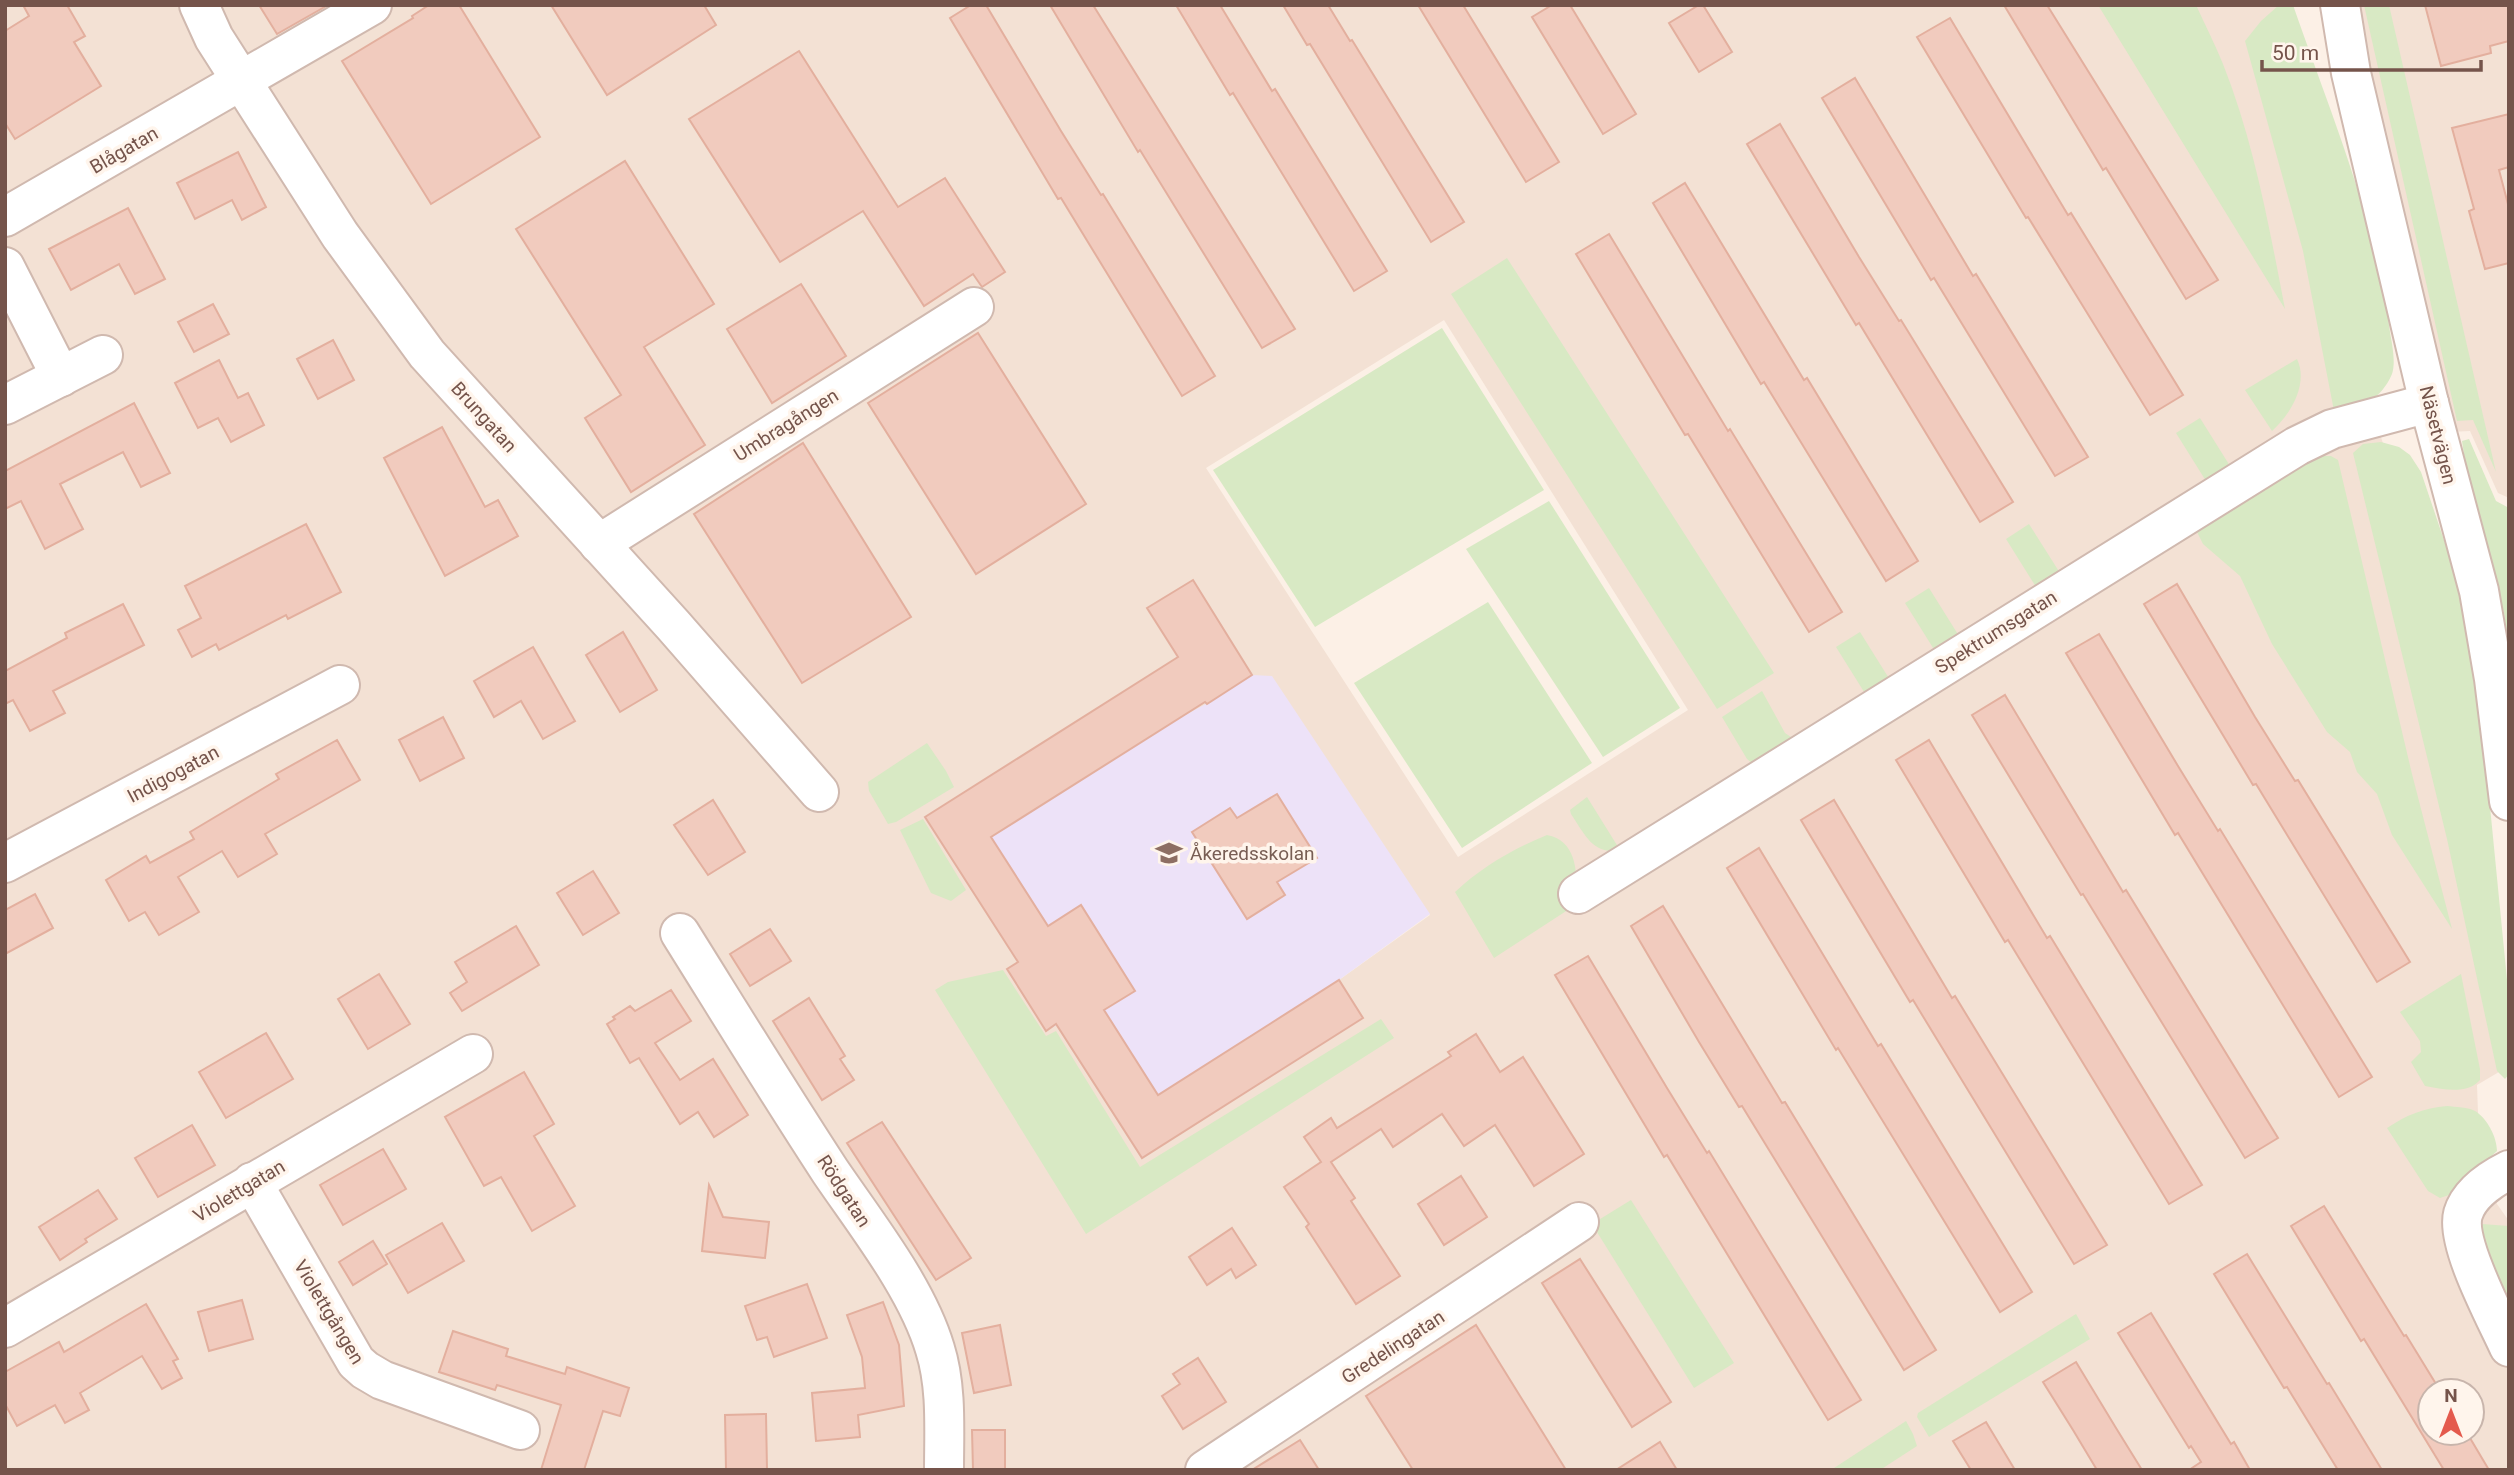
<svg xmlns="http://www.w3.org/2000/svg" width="2514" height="1475" viewBox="0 0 2514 1475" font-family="Roboto,sans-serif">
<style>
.residential{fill:#f3e1d4;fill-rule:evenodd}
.education{fill:#ede2f8}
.green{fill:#d8e9c4}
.building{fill:#f1cbbe;stroke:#e3af9e;stroke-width:2}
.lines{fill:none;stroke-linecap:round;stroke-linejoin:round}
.minor-casing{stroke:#d0b9af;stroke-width:42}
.minor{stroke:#fff;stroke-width:38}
.labels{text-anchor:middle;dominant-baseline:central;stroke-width:7;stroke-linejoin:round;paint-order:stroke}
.street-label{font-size:19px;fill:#75544b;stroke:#fff5ec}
.education-label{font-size:19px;fill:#785e54;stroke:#fff5ec;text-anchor:start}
</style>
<rect width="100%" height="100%" fill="#fcf0e6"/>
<!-- residential -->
<g class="residential">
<path d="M 5,5 L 2281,5 L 2366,389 L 2386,453 L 2509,1038 L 2509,1066 L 2477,1085 L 2478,1113 L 2497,1204 L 2509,1221 L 2509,1470 L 5,1470 ZM 1444,320 L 1688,710 L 1458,857 L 1206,468 ZM 1193,580 L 1252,675 L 1430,915 L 1339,980 L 1056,1024 L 1047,1030 L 1018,962 L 1175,721 L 1207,704 L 1147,609 ZM 2430,1391 L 2472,1391 L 2472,1433 L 2430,1433 Z"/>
<path d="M 2353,5 L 2509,5 L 2509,498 L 2498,493 L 2470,431 L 2450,432 Z"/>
</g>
<!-- education -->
<path class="education" d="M 1193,580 L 1252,675 L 1272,676 L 1430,914 L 1339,980 L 1363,1018 L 1142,1158 L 1057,1025 L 1046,1031 L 1007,969 L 1018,962 L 925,817 L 1174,721 L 1206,704 L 1147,608 Z"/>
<!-- green -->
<g class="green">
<path d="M 2098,5 L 2196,5 C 2205,25 2215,44 2223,64 C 2254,142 2269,226 2285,309 Z"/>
<path d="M 2279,5 L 2293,5 C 2330,112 2376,219 2390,332 C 2392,344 2396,362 2392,374 C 2381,400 2360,408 2335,416 L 2303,251 L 2245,41 L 2261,21 Z"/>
<path d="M 2364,5 L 2389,5 L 2496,472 L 2473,420 L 2457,421 Z"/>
<path d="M 1507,258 L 1774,673 L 1717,709 L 1451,294 Z"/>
<path d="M 1442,328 L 1544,490 L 1315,627 L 1213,470 Z"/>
<path d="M 2297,359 C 2309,384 2290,415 2272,431 L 2245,390 Z"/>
<path d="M 2200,418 L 2230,466 L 2206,481 L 2176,433 Z"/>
<path d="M 2469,439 L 2496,501 L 2509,508 L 2509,653 L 2504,613 L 2489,555 L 2471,502 L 2462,441 Z"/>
<path d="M 2381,442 L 2399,447 L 2410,455 L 2421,472 L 2449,555 L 2466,619 L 2482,725 L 2509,1000 L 2509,1074 L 2505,1079 L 2497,1071 L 2447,839 L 2353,453 L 2363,444 Z"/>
<path d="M 2320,456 L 2331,456 L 2338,460 L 2412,774 L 2452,929 L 2392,835 L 2377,794 L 2357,772 L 2350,752 L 2327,732 L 2272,644 L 2240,576 L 2203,544 L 2195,528 L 2305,461 Z"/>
<path d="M 1549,501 L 1680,708 L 1603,757 L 1466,549 Z"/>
<path d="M 2029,524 L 2060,573 L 2036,587 L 2006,539 Z"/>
<path d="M 1929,588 L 1959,636 L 1935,651 L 1905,603 Z"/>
<path d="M 1488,602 L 1592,763 L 1462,848 L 1354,683 Z"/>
<path d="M 1860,632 L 1890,680 L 1866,695 L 1836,647 Z"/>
<path d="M 1762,691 L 1785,733 L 1794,739 L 1752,763 L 1747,759 L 1722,717 Z"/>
<path d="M 927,743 L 946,771 L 954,787 L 896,822 L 888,824 L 869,791 L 868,782 Z"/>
<path d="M 1587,797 L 1620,850 C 1593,856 1584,833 1571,814 L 1570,810 Z"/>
<path d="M 923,819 L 966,890 L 951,901 L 931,893 L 900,830 Z"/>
<path d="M 1547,835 C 1579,841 1577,877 1577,904 L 1494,958 L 1455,892 C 1482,867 1513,849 1547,835 Z"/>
<path d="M 1003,970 L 1046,1036 L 1056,1031 L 1140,1167 L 1381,1019 L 1394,1038 L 1086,1234 L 935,990 L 948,982 Z"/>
<path d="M 2461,974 L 2480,1069 L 2480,1080 C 2467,1095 2442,1089 2425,1086 L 2411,1062 L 2421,1052 L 2420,1041 L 2400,1012 Z"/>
<path d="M 2447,1106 C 2455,1107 2469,1107 2475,1111 C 2488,1119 2497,1138 2497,1151 C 2481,1167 2461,1177 2449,1195 L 2440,1198 L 2428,1191 L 2387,1128 C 2407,1115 2423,1108 2447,1106 Z"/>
<path d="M 1631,1200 L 1734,1363 L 1694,1388 L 1592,1224 Z"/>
<path d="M 2482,1224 L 2509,1226 L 2509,1314 L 2487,1264 Z"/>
<path d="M 2076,1314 L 2090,1339 L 1929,1437 L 1917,1417 L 1918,1413 Z"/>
<path d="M 1906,1421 L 1913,1434 L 1917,1446 L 1880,1470 L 1831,1470 Z"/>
</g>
<!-- building -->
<g class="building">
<path d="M 23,5 L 67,5 L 85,36 L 74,42 L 101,86 L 15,139 L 5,123 L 5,31 L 29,16 Z"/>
<path d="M 259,5 L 328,5 L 277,34 Z"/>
<path d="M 429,5 L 459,5 L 540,137 L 431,204 L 342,61 L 413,18 L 412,16 Z"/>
<path d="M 551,5 L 704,5 L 716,25 L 607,95 Z"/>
<path d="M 971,5 L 986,5 L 1061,131 L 1101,195 L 1103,194 L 1215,376 L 1182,396 L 1061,198 L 1058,199 L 950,18 Z"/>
<path d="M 1050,5 L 1093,5 L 1295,329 L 1262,348 L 1140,150 L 1138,152 Z"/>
<path d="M 1176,5 L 1220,5 L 1272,91 L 1275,89 L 1387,271 L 1354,291 L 1233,93 L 1230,95 Z"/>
<path d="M 1283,5 L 1328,5 L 1350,41 L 1352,40 L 1464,222 L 1431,242 L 1310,44 L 1307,45 Z"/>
<path d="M 1418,5 L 1463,5 L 1559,162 L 1526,182 Z"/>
<path d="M 1552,5 L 1570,5 L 1636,114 L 1603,134 L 1532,17 Z"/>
<path d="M 1699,5 L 1703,5 L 1732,52 L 1699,72 L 1669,23 Z"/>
<path d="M 2004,5 L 2047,5 L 2218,280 L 2186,299 L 2106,168 L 2103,170 Z"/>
<path d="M 2425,5 L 2509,5 L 2509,41 L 2490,46 L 2491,53 L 2441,66 Z"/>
<path d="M 1950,18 L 2068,215 L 2071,213 L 2183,395 L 2150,415 L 2028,217 L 2026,218 L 1917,37 Z"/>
<path d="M 799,51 L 898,207 L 945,178 L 1005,272 L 982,287 L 973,274 L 924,306 L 863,211 L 780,262 L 689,119 Z"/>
<path d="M 1855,78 L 1973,276 L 1976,274 L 2088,457 L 2055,476 L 1934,278 L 1931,280 L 1822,98 Z"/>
<path d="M 2509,114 L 2509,167 L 2499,170 L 2509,208 L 2509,263 L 2485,269 L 2469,211 L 2474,209 L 2452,128 Z"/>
<path d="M 1780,124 L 1859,257 L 1899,321 L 1901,320 L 2013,502 L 1980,522 L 1859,323 L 1856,325 L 1747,144 Z"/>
<path d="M 238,152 L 266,207 L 242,220 L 232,200 L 195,219 L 177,183 Z"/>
<path d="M 625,161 L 714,304 L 644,347 L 705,445 L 631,492 L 585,418 L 621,395 L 516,229 Z"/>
<path d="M 1685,183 L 1804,380 L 1807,378 L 1918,561 L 1886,581 L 1764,382 L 1761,384 L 1653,203 Z"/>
<path d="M 128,208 L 165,279 L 135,294 L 119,264 L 71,290 L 49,249 Z"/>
<path d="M 1609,234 L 1728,431 L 1730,429 L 1842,612 L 1809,632 L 1688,434 L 1685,435 L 1576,254 Z"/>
<path d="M 801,284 L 846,356 L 772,403 L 727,329 Z"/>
<path d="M 213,304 L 229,334 L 194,352 L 178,322 Z"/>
<path d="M 978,333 L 1086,504 L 976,574 L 868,403 Z"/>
<path d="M 333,340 L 354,380 L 318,399 L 297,359 Z"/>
<path d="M 219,360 L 238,398 L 248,393 L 264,425 L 231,442 L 218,418 L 198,428 L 175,383 Z"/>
<path d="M 134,403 L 170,473 L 141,487 L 123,452 L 60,484 L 83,529 L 45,549 L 21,501 L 5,509 L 5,471 Z"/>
<path d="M 442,427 L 485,507 L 498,500 L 518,536 L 445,576 L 384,458 Z"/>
<path d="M 803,443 L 911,617 L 802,683 L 694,514 Z"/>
<path d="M 306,524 L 341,592 L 288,619 L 286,615 L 219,650 L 216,644 L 192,657 L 178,630 L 201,618 L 185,586 Z"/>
<path d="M 1193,580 L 1252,675 L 1207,704 L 1205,702 L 991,837 L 1048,926 L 1081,905 L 1135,991 L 1104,1010 L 1158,1095 L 1339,980 L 1363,1018 L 1142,1158 L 1056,1024 L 1046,1031 L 1007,969 L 1018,962 L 925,817 L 1178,657 L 1147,608 Z"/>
<path d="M 2177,584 L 2255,717 L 2295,781 L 2298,780 L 2410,962 L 2377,982 L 2256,784 L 2253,785 L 2144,604 Z"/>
<path d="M 123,604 L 144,645 L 53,691 L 65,713 L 30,731 L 13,700 L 5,704 L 5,671 L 67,638 L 65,633 Z"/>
<path d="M 623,632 L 657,690 L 620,712 L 586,655 Z"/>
<path d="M 2099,634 L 2178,766 L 2218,831 L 2220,829 L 2372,1077 L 2339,1097 L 2178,833 L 2175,835 L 2066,653 Z"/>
<path d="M 533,647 L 575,721 L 543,739 L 521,701 L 494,717 L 474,681 Z"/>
<path d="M 2005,695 L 2123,892 L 2126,890 L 2278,1138 L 2245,1158 L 2083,894 L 2081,895 L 1972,715 Z"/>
<path d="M 443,717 L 464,758 L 420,781 L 399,740 Z"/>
<path d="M 337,740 L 360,780 L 265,834 L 277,854 L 238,877 L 222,851 L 178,877 L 199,912 L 159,935 L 145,912 L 129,921 L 106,880 L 146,856 L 150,863 L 194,839 L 190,832 L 279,779 L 276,774 Z"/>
<path d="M 1929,740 L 2047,938 L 2050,936 L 2202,1185 L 2169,1204 L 2008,940 L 2005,942 L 1896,760 Z"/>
<path d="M 1277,794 L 1317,858 L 1277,882 L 1285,895 L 1247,919 L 1192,832 L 1230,808 L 1237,818 Z"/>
<path d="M 713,800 L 745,852 L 708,875 L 674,825 Z"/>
<path d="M 1834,800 L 1952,998 L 1955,996 L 2107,1245 L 2074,1264 L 1913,1000 L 1910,1002 L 1801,820 Z"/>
<path d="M 1759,848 L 1878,1046 L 1881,1044 L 2032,1292 L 2000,1312 L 1838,1048 L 1836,1050 L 1727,868 Z"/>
<path d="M 593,871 L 619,913 L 583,935 L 557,893 Z"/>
<path d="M 35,894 L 53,928 L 5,954 L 5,910 Z"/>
<path d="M 1663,906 L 1782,1103 L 1785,1102 L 1936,1350 L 1904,1370 L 1742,1106 L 1739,1107 L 1699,1042 L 1631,926 Z"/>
<path d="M 516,926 L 539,965 L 462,1011 L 450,993 L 467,982 L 455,962 Z"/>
<path d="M 770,929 L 791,961 L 750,986 L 730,954 Z"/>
<path d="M 1588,956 L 1667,1088 L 1707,1153 L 1709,1151 L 1861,1400 L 1828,1420 L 1667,1155 L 1664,1157 L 1555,975 Z"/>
<path d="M 379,974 L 410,1024 L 368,1049 L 338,999 Z"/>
<path d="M 671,990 L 691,1021 L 655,1043 L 680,1080 L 713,1059 L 748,1115 L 714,1137 L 698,1112 L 680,1124 L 639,1058 L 630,1063 L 607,1024 L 615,1019 L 613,1017 L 630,1006 L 635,1011 Z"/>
<path d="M 809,998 L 845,1056 L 840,1059 L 854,1080 L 822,1100 L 773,1021 Z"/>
<path d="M 266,1033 L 293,1079 L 226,1118 L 199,1072 Z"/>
<path d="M 1476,1034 L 1500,1072 L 1523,1057 L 1584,1154 L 1534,1186 L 1495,1125 L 1464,1146 L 1442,1114 L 1393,1147 L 1381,1129 L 1331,1162 L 1355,1198 L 1351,1201 L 1400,1276 L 1356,1304 L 1306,1227 L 1309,1224 L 1284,1187 L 1321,1162 L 1304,1137 L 1331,1118 L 1337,1128 L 1451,1056 L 1448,1052 Z"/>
<path d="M 524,1072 L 554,1124 L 534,1136 L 575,1206 L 532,1231 L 501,1177 L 484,1186 L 445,1117 Z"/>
<path d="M 882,1122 L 971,1258 L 936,1280 L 847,1143 Z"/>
<path d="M 192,1125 L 215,1165 L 158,1197 L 135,1158 Z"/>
<path d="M 383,1149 L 406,1189 L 343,1225 L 320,1185 Z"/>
<path d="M 1461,1176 L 1487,1217 L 1444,1245 L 1418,1204 Z"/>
<path d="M 709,1185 L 723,1217 L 769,1222 L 765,1258 L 702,1251 Z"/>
<path d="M 98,1190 L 117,1219 L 85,1239 L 87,1242 L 60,1260 L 39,1227 Z"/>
<path d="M 2324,1206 L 2404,1336 L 2406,1335 L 2436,1384 L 2430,1388 L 2430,1433 L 2467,1433 L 2489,1470 L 2444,1470 L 2364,1339 L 2361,1341 L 2291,1226 Z"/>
<path d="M 442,1223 L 464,1261 L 408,1293 L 386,1255 Z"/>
<path d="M 1232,1228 L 1256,1265 L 1236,1278 L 1231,1269 L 1207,1285 L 1189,1257 Z"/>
<path d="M 373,1241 L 387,1264 L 353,1285 L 339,1262 Z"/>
<path d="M 2247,1254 L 2327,1384 L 2329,1383 L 2382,1470 L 2338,1470 L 2287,1387 L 2284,1388 L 2214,1274 Z"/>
<path d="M 1580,1259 L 1671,1402 L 1632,1427 L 1542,1283 Z"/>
<path d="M 807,1284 L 827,1338 L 774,1357 L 767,1337 L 757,1340 L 745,1306 Z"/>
<path d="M 242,1300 L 253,1339 L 209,1351 L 198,1312 Z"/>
<path d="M 883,1302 L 899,1345 L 904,1406 L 858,1415 L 860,1437 L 816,1441 L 812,1393 L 865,1388 L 862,1357 L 847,1315 Z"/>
<path d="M 146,1304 L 178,1359 L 173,1361 L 182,1378 L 162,1389 L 142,1356 L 80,1393 L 89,1410 L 65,1423 L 55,1405 L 17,1426 L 5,1404 L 5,1372 L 59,1342 L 64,1352 Z"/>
<path d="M 2151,1313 L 2231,1444 L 2234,1442 L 2250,1470 L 2189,1470 L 2201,1462 L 2191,1446 L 2189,1448 L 2118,1333 Z"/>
<path d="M 1000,1325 L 1011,1385 L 974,1393 L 962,1333 Z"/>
<path d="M 1476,1325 L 1566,1470 L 1413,1470 L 1366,1396 Z"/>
<path d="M 453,1331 L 508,1349 L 506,1356 L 565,1374 L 567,1367 L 629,1388 L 620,1416 L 603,1411 L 584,1470 L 541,1470 L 561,1405 L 497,1385 L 495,1390 L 439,1372 Z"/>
<path d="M 1198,1358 L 1226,1402 L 1183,1429 L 1162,1396 L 1180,1384 L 1173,1374 Z"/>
<path d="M 2076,1362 L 2116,1428 L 2142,1470 L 2097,1470 L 2073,1430 L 2043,1382 Z"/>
<path d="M 766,1414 L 767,1470 L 726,1470 L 725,1415 Z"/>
<path d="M 1986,1422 L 2015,1470 L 1971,1470 L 1953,1441 Z"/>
<path d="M 972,1430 L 1005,1430 L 1005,1470 L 973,1470 Z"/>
<path d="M 1300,1440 L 1319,1470 L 1252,1470 Z"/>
<path d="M 1660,1442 L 1677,1470 L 1616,1470 Z"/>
</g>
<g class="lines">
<defs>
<g id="minor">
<path d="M 199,5 L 214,38 L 340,235 L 427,354 L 673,625 L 819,792"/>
<path d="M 2340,5 L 2351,73 L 2429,403 L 2479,591 L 2494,679 L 2509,801"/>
<path d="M 5,217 L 372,5"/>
<path d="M 5,267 L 61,377"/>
<path d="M 5,405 L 103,355"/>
<path d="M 599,544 L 974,307"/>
<path d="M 5,863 L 340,685"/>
<path d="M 1578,894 L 2297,446 L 2332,429 L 2429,403"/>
<path d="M 680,933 C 730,1013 779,1093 830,1171 C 866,1224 917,1288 935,1349 C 947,1387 944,1430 944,1470"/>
<path d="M 2509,1170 C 2491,1179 2469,1194 2463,1214 C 2455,1243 2496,1318 2509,1347"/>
<path d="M 252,1182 L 356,1362 L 365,1370 L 382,1380 L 520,1430"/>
<path d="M 5,1328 L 473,1054"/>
<path d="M 1205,1470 L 1579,1222"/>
</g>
</defs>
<!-- minor casing -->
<use href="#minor" class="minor-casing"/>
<!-- minor -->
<use href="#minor" class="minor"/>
</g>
<!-- icons -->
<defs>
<symbol id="school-bare" viewBox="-9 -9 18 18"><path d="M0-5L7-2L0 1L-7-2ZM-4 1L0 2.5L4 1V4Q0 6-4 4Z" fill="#8d6e63" stroke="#fff5ec" stroke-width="2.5" paint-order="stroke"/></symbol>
</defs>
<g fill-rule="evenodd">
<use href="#school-bare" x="1150" y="834" width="38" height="38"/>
</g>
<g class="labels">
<!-- street labels -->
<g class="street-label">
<text transform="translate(124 150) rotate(-30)">Blågatan</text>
<text transform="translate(484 417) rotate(48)">Brungatan</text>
<text transform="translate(786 425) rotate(-32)">Umbragången</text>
<text transform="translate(2438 435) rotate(76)">Näsetvägen</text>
<text transform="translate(1996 632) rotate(-32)">Spektrumsgatan</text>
<text transform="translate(173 774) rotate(-28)">Indigogatan</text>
<text transform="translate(239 1191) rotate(-31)">Violettgatan</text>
<text transform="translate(844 1191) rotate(57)">Rödgatan</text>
<text transform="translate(329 1312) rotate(59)">Violettgången</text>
<text transform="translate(1393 1347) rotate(-33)">Gredelingatan</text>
</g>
<!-- education labels -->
<g class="education-label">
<text x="1190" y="853">Åkeredsskolan</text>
</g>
</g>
<!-- border -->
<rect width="2514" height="1475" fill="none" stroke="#75544b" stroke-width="14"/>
<!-- north arrow -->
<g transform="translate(2451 1412)"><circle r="33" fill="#fff5ec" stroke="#c8b5ac" stroke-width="2"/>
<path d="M0-5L12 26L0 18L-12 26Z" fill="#e45a4d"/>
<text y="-10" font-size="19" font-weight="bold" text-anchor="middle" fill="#75544b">N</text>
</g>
<!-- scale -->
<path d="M2262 60v10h219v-10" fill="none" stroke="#75544b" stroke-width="3.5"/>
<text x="2272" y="60" font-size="21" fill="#75544b" stroke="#fff5ec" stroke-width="5" paint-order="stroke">50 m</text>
</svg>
